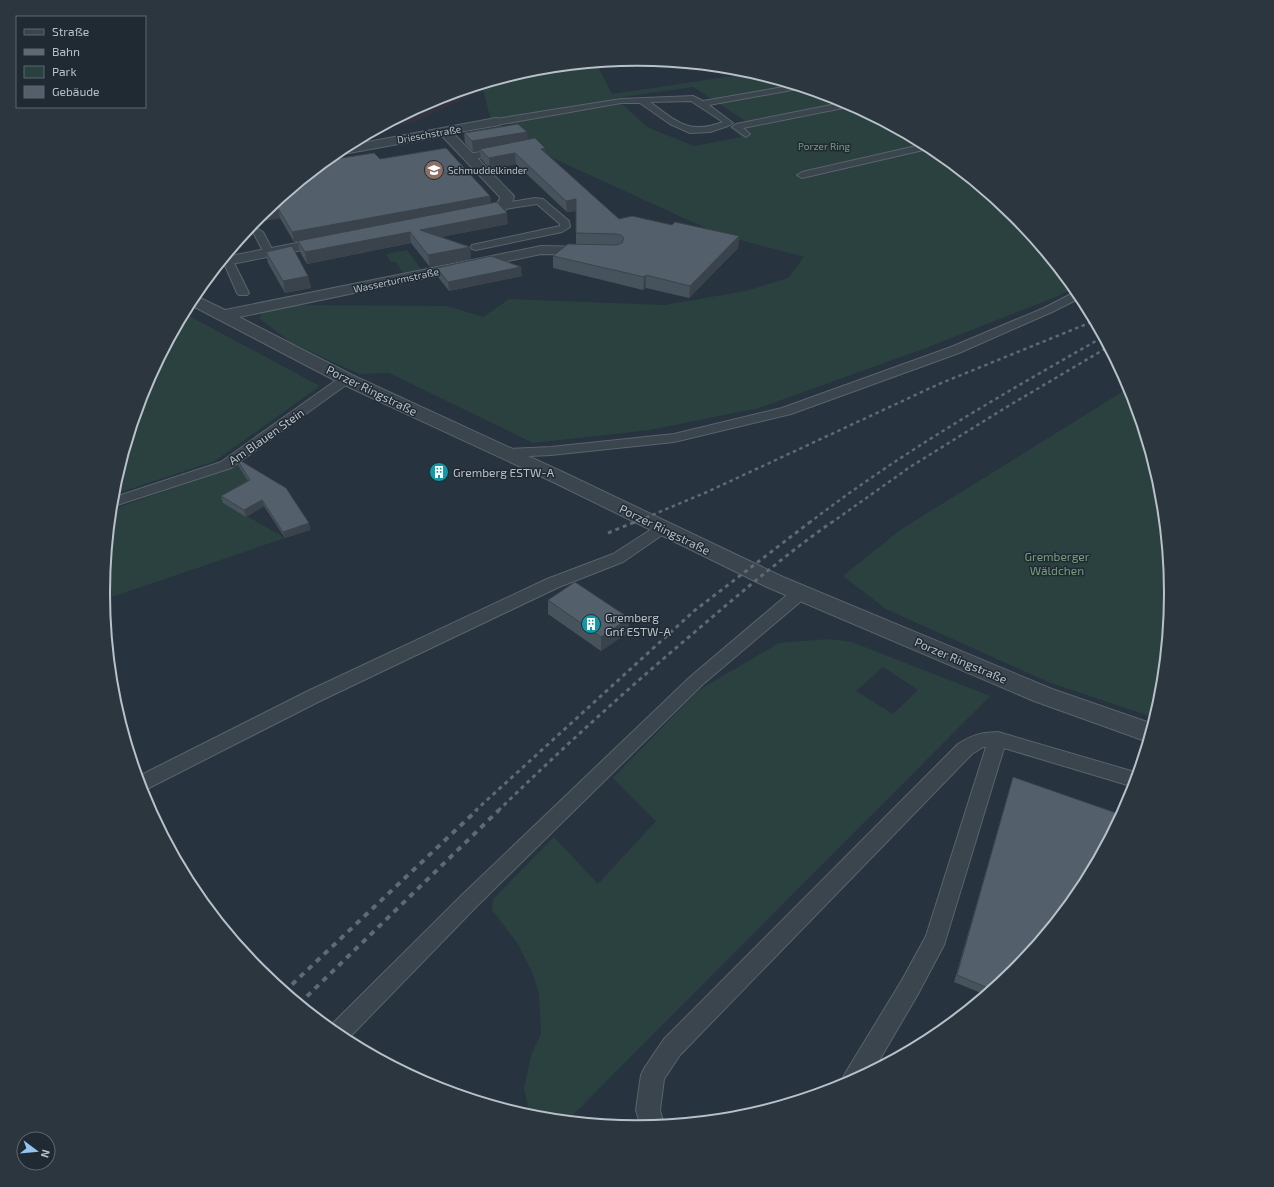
<svg xmlns="http://www.w3.org/2000/svg" width="1274" height="1187" viewBox="0 0 1274 1187" font-family="'Exo 2',sans-serif">
<style>
.medical{fill:#333340}
.green{fill:#2a4140;fill-rule:evenodd}
.lines{fill:none;stroke-linecap:round;stroke-linejoin:round}
.service-casing{stroke:#59636c;stroke-width:2}
.minor-casing{stroke:#59636c;stroke-width:2}
.service{fill:#3b454e;fill-rule:evenodd}
.minor{fill:#3b454e;fill-rule:evenodd}
.rail-far2{stroke:#5e6a75;stroke-width:2.5;stroke-dasharray:3.5 3.5;stroke-linecap:butt}
.rail-far1{stroke:#5e6a75;stroke-width:3;stroke-dasharray:4 4;stroke-linecap:butt}
.rail{stroke:#5e6a75;stroke-width:4;stroke-dasharray:5.5 5.5;stroke-linecap:butt}
.wall{fill:#47535c}
.shaded-wall{fill:#3a434b}
.building{fill:#53606b;stroke:#3a434b}
.labels{text-anchor:middle;dominant-baseline:central;stroke-width:3;stroke-linejoin:round;paint-order:stroke}
.far-street-label{font-size:10px;fill:#b8c0c9;stroke:#202a33}
.far-park-label{font-size:10px;fill:#789d7d;stroke:#202a33}
.far-poi-label{font-size:10px;fill:#b8c0c9;stroke:#202a33;text-anchor:start}
.street-label{font-size:12px;fill:#b8c0c9;stroke:#202a33}
.poi-label{font-size:12px;fill:#b8c0c9;stroke:#202a33;text-anchor:start}
.park-label{font-size:12px;fill:#789d7d;stroke:#202a33}
.rim{fill:none;stroke:#b8c0c9;stroke-width:2}
</style>
<rect width="100%" height="100%" fill="#27333e"/>
<!-- medical -->
<path class="medical" d="M 477,86 L 479,92 L 414,123 L 379,128 L 433,100 Z"/>
<!-- green -->
<g class="green">
<path d="M 596,63 L 612,94 L 753,73 L 842,100 L 934,149 L 1015,216 L 1074,287 L 1058,296 L 926,348 L 759,408 L 650,430 L 533,443 L 389,373 L 359,374 L 290,342 L 260,319 L 261,314 L 271,310 L 295,305 L 447,306 L 483,317 L 509,299 L 664,305 L 746,291 L 788,278 L 804,257 L 721,235 L 537,151 L 504,119 L 491,121 L 482,85 L 533,69 ZM 693,87 L 747,122 L 728,126 L 741,137 L 694,146 L 647,127 L 616,98 Z"/>
<path d="M 407,250 L 421,269 L 403,273 L 396,262 L 391,262 L 386,254 Z"/>
<path d="M 184,313 L 320,386 L 215,461 L 112,495 L 143,389 Z"/>
<path d="M 1130,387 L 1161,489 L 1171,594 L 1161,698 L 1155,718 L 1048,682 L 886,609 L 843,576 L 900,530 Z"/>
<path d="M 238,465 L 260,482 L 224,503 L 285,538 L 103,600 L 103,593 L 111,510 Z"/>
<path d="M 828,639 L 852,642 L 990,696 L 567,1121 L 530,1117 L 524,1088 L 531,1056 L 541,1033 L 539,994 L 532,972 L 518,944 L 492,910 L 493,899 L 554,837 L 598,884 L 656,821 L 613,778 L 699,690 L 779,643 ZM 883,667 L 918,690 L 893,714 L 856,691 Z"/>
</g>
<g class="lines">
<defs>
<g id="service">
<path d="M 795,85 L 803,88 L 709,105 L 733,123 L 728,126 L 710,132 L 690,133 L 670,124 L 640,103 L 621,103 L 496,125 L 492,122 L 496,119 L 621,99 L 693,96 L 703,101 ZM 691,101 L 723,122 C 689,135 677,122 650,102 Z"/>
<path d="M 846,102 L 853,106 L 743,128 L 750,134 L 746,137 L 732,127 L 736,124 Z"/>
<path d="M 925,144 L 932,148 L 802,178 L 797,175 L 802,172 Z"/>
<path d="M 502,148 L 505,149 L 507,151 L 505,153 L 469,160 L 464,157 L 469,154 Z"/>
<path d="M 535,198 L 543,199 L 569,221 L 570,227 L 562,232 L 476,250 L 472,249 L 471,247 L 472,245 L 560,226 L 560,224 L 537,204 L 505,209 L 500,206 L 505,203 Z"/>
<path d="M 258,229 L 263,232 L 274,253 L 273,255 L 269,256 L 264,253 L 253,232 Z"/>
<path d="M 228,258 L 233,261 L 249,293 L 247,295 L 239,295 L 237,293 L 223,261 Z"/>
<path d="M 1077,291 L 1082,297 L 1052,312 L 959,353 L 791,414 L 674,442 L 551,455 L 507,457 L 502,456 L 500,453 L 502,450 L 507,449 L 551,447 L 674,434 L 782,408 L 951,347 L 1044,308 Z"/>
<path d="M 346,375 L 350,376 L 352,379 L 350,382 L 231,468 L 111,507 L 112,498 L 221,462 L 342,376 Z"/>
<path d="M 663,523 L 668,525 L 670,528 L 668,531 L 623,562 L 559,587 L 320,701 L 141,792 L 137,777 L 308,691 L 547,579 L 613,554 L 658,525 Z"/>
<path d="M 800,588 L 806,589 L 808,593 L 806,597 L 702,685 L 477,906 L 346,1041 L 328,1028 L 463,894 L 690,677 L 794,589 Z"/>
<path d="M 998,732 L 1138,773 L 1134,787 L 1004,748 L 944,945 L 918,994 L 873,1071 L 845,1086 L 842,1080 L 846,1072 L 902,980 L 926,936 L 986,747 L 983,747 L 972,754 L 680,1055 L 664,1079 L 660,1110 L 664,1125 L 641,1128 L 636,1110 L 641,1075 L 645,1067 L 664,1039 L 958,744 C 974,734 980,733 998,732 Z"/>
</g>
<g id="minor">
<path d="M 496,118 L 500,119 L 502,122 L 500,125 L 453,133 L 514,196 C 512,214 485,221 469,217 L 467,214 L 469,211 C 480,208 498,210 500,197 L 442,136 L 338,155 L 334,154 L 346,146 Z"/>
<path d="M 328,237 L 333,238 L 335,241 L 333,244 L 221,266 L 218,266 L 225,257 Z"/>
<path d="M 541,246 L 589,247 L 594,248 L 596,251 L 594,254 L 589,255 L 541,254 L 239,317 L 352,375 L 567,474 L 783,577 L 1052,689 L 1153,724 L 1148,742 L 1034,701 L 767,587 L 553,482 L 340,383 L 189,304 L 194,295 L 225,310 Z"/>
</g>
</defs>
<!-- service casing -->
<use href="#service" class="service-casing"/>
<!-- minor casing -->
<use href="#minor" class="minor-casing"/>
<!-- service -->
<use href="#service" class="service"/>
<!-- minor -->
<use href="#minor" class="minor"/>
<!-- rail-far2 -->
<g class="rail-far2">
<path d="M 633,523 L 707,492 L 939,384 L 1094,321"/>
<path d="M 809,523 C 901,452 1003,394 1103,337"/>
<path d="M 831,523 L 910,467 L 1005,408 L 1108,347"/>
</g>
<!-- rail-far1 -->
<g class="rail-far1">
<path d="M 608,533 L 635,522"/>
<path d="M 475,811 L 694,611 L 810,522"/>
<path d="M 498,811 C 560,750 624,692 690,636 C 737,596 782,557 832,522"/>
</g>
<!-- rail -->
<g class="rail">
<path d="M 284,992 L 477,810"/>
<path d="M 299,1004 L 499,810"/>
</g>
</g>
<!-- wall -->
<g class="wall">
<path d="M 464,133 L 528,140 L 546,153 L 619,219 L 672,225 L 739,236 L 738,248 L 689,298 L 646,288 L 643,290 L 553,268 L 553,256 L 576,244 L 576,211 L 567,212 L 516,164 L 490,169 L 481,159 L 480,151 L 473,152 L 465,143 Z"/>
<path d="M 335,159 L 380,159 L 490,196 L 491,204 L 508,224 L 441,237 L 470,247 L 471,259 L 430,267 L 411,243 L 307,264 L 300,252 L 298,242 L 294,242 L 280,218 L 253,223 L 259,215 Z"/>
<path d="M 266,252 L 308,276 L 311,288 L 285,293 L 268,263 Z"/>
<path d="M 437,268 L 522,276 L 449,291 L 438,277 Z"/>
<path d="M 236,458 L 309,523 L 310,530 L 285,538 L 264,506 L 246,517 L 223,503 L 221,496 L 248,481 L 238,465 Z"/>
<path d="M 548,600 L 629,632 L 601,651 L 548,614 Z"/>
<path d="M 1013,777 L 1081,891 L 1031,951 L 1030,951 L 1015,972 L 986,995 L 954,982 Z"/>
</g>
<!-- shaded-wall -->
<g class="shaded-wall">
<path d="M 527,132 L 528,142 L 480,149 L 480,151 L 473,152 L 472,141 Z"/>
<path d="M 545,148 L 546,159 L 541,149 Z"/>
<path d="M 515,153 L 516,164 L 490,169 L 489,158 Z"/>
<path d="M 490,196 L 491,205 L 294,242 L 292,232 Z"/>
<path d="M 576,199 L 576,211 L 567,212 L 566,201 Z"/>
<path d="M 278,208 L 280,218 L 253,223 L 259,215 L 265,210 Z"/>
<path d="M 507,213 L 508,224 L 421,241 L 420,230 Z"/>
<path d="M 410,232 L 411,243 L 307,264 L 305,252 Z"/>
<path d="M 739,236 L 738,248 L 689,298 L 690,286 Z"/>
<path d="M 237,243 L 238,247 L 232,248 Z"/>
<path d="M 470,247 L 471,259 L 430,267 L 428,255 Z"/>
<path d="M 521,267 L 522,276 L 449,291 L 448,282 Z"/>
<path d="M 646,275 L 646,288 L 643,290 L 644,277 Z"/>
<path d="M 308,276 L 311,288 L 285,293 L 283,281 Z"/>
<path d="M 262,500 L 264,506 L 246,517 L 244,510 Z"/>
<path d="M 309,523 L 310,530 L 285,538 L 283,532 Z"/>
<path d="M 629,618 L 629,632 L 601,651 L 601,637 Z"/>
</g>
<!-- building -->
<g class="building">
<path d="M 518,124 L 527,132 L 472,141 L 464,133 Z"/>
<path d="M 535,138 L 545,148 L 541,149 L 619,219 L 632,216 L 672,225 L 675,222 L 739,236 L 690,286 L 646,275 L 644,277 L 553,256 L 568,244 L 616,245 L 622,243 L 624,238 L 621,235 L 616,234 L 576,233 L 576,199 L 566,201 L 515,153 L 489,158 L 480,149 Z"/>
<path d="M 446,148 L 490,196 L 292,232 L 278,208 L 265,210 L 333,155 L 335,159 L 374,153 L 380,159 Z"/>
<path d="M 497,202 L 507,213 L 420,230 L 470,247 L 428,255 L 410,232 L 305,252 L 298,241 Z"/>
<path d="M 292,246 L 308,276 L 283,281 L 266,252 Z"/>
<path d="M 491,256 L 521,267 L 448,282 L 437,268 Z"/>
<path d="M 236,458 L 286,488 L 309,523 L 283,532 L 262,500 L 244,510 L 221,496 L 250,480 Z"/>
<path d="M 575,582 L 629,618 L 601,637 L 548,600 Z"/>
<path d="M 1013,777 L 1122,815 L 1081,891 L 1036,945 L 1031,943 L 1029,955 L 1015,972 L 993,990 L 957,975 Z"/>
</g>
<!-- icons -->
<defs>
<symbol id="school-disc" viewBox="-11 -11 22 22"><circle r="9.5" fill="#8d6e63" stroke="#202a33"/><path d="M0-5L7-2L0 1L-7-2ZM-4 1L0 2.5L4 1V4Q0 6-4 4Z" fill="#fff"/></symbol>
<symbol id="building-disc" viewBox="-11 -11 22 22"><circle r="9.5" fill="#0f9aa8" stroke="#202a33"/><path d="M-4-6H4V6H1V3H-1V6H-4ZM-2.5-4.3h1.7v1.8h-1.7ZM.8-4.3h1.7v1.8H.8ZM-2.5-1h1.7V.8h-1.7ZM.8-1h1.7V.8H.8Z" fill="#fff"/></symbol>
</defs>
<g fill-rule="evenodd">
<use href="#school-disc" x="423" y="159" width="22" height="22"/>
<use href="#building-disc" x="428" y="461" width="22" height="22"/>
<use href="#building-disc" x="580" y="613" width="22" height="22"/>
</g>
<g class="labels">
<!-- far-street labels -->
<g class="far-street-label">
<text transform="translate(429 134) rotate(-10)">Drieschstraße</text>
<text transform="translate(396 280) rotate(-12)">Wasserturmstraße</text>
</g>
<!-- far-park labels -->
<g class="far-park-label">
<text x="824" y="146">Porzer Ring</text>
</g>
<!-- far-poi labels -->
<g class="far-poi-label">
<text x="448" y="170">Schmuddelkinder</text>
</g>
<!-- street labels -->
<g class="street-label">
<text transform="translate(372 390) rotate(26)">Porzer Ringstraße</text>
<text transform="translate(266 436) rotate(-35)">Am Blauen Stein</text>
<text transform="translate(665 529) rotate(26)">Porzer Ringstraße</text>
<text transform="translate(961 660) rotate(23)">Porzer Ringstraße</text>
</g>
<!-- poi labels -->
<g class="poi-label">
<text x="453" y="472">Gremberg ESTW-A</text>
<text x="605" y="617">Gremberg<tspan x="605" dy="14">Gnf ESTW-A</tspan></text>
</g>
<!-- park labels -->
<g class="park-label">
<text x="1057" y="556">Gremberger<tspan x="1057" dy="14">Wäldchen</tspan></text>
</g>
</g>
<!-- crop -->
<path d="M0 0H1274V1187H0ZM110 593a527 527 0 1 1 1054 0a527 527 0 1 1-1054 0Z" fill="#2c363f" fill-rule="evenodd"/>
<path class="rim" d="M110 593a527 527 0 1 1 1054 0a527 527 0 1 1-1054 0Z"/>
<!-- legend -->
<rect x="16" y="16" width="130" height="92" fill="#202a33" stroke="#5d666f"/>
<rect x="24" y="29" width="20" height="6" fill="#3b454e" stroke="#5d666f"/>
<text x="52" y="36" font-size="12" fill="#b8c0c9">Straße</text>
<rect x="24" y="49" width="20" height="6" fill="#5e6a75" stroke="#5d666f"/>
<text x="52" y="56" font-size="12" fill="#b8c0c9">Bahn</text>
<rect x="24" y="66" width="20" height="12" fill="#2a4140" stroke="#5d666f"/>
<text x="52" y="76" font-size="12" fill="#b8c0c9">Park</text>
<rect x="24" y="86" width="20" height="12" fill="#53606b" stroke="#5d666f"/>
<text x="52" y="96" font-size="12" fill="#b8c0c9">Gebäude</text>
<!-- north arrow -->
<g transform="translate(36 1151) rotate(106)"><circle r="19" fill="#202a33" stroke="#5d666f"/>
<path d="M0-3L7 15L0 10L-7 15Z" fill="#96c2f0"/>
<text y="-6" font-size="11" font-weight="bold" text-anchor="middle" fill="#b8c0c9">N</text>
</g>
</svg>
